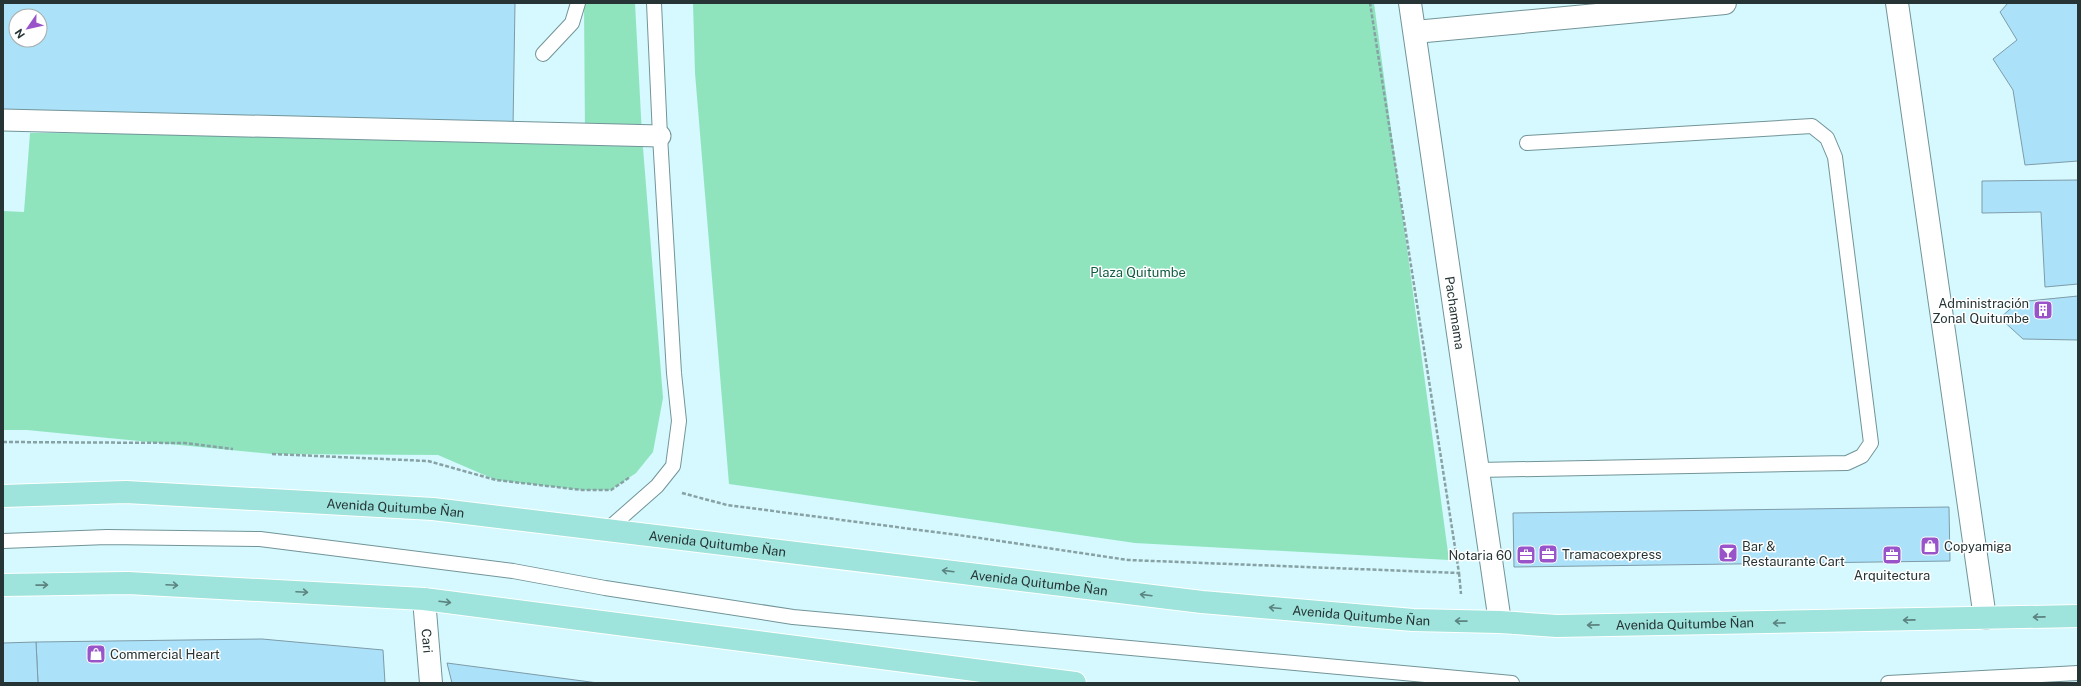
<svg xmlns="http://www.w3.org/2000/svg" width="2081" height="686" viewBox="0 0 2081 686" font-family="'Public Sans',sans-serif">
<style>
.green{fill:#8fe4be}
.building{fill:#abe2fa;stroke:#7e9ba8;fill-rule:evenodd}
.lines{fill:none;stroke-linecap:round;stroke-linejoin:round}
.service-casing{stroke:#729498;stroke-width:16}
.pedestrian-casing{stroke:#729498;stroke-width:23}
.minor-casing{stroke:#729498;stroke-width:24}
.primary-casing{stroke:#fff;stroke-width:24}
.path{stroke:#87a1a4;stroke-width:2.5;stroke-dasharray:4 2;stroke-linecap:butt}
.service{stroke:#fff;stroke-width:14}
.pedestrian{stroke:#fff;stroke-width:21}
.minor{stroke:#fff;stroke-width:22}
.primary{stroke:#9ee3dc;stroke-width:22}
.oneway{stroke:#5c8380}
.labels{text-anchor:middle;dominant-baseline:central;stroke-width:3;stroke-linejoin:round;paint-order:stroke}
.park-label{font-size:13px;fill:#105c42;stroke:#fff}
.poi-label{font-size:13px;fill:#263435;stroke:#fff;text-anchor:start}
.street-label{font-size:13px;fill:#263435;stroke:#fff}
</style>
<rect width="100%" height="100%" fill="#d5f9fe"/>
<!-- green -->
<g class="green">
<path d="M 584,3 L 635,3 L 642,135 L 663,398 L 653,452 L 636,473 L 611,490 L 582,490 L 496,480 L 438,455 L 272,454 L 27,430 L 3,430 L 3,211 L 24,212 L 30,133 L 618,135 L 585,134 Z"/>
<path d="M 693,3 L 1374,3 L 1449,560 L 1135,543 L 729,484 L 695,73 Z"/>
</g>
<!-- building -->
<g class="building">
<path d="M 3,3 L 515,3 L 513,127 L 3,113 ZM 16,16 L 40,16 L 40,40 L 16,40 Z"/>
<path d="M 2008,3 L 2078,3 L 2078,161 L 2025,165 L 2013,90 L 1993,59 L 2017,40 L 2000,12 Z"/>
<path d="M 2078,180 L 2078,284 L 2045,287 L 2041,212 L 1982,213 L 1982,181 Z"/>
<path d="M 2078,296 L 2078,340 L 2023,339 L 2000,318 L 2018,302 Z"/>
<path d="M 1949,507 L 1950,561 L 1514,567 L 1513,513 Z"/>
<path d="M 262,639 L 383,650 L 385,683 L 38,683 L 36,642 Z"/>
<path d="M 36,642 L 38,683 L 3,683 L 3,643 Z"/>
<path d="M 447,663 L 598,683 L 452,683 Z"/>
</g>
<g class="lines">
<defs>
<g id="service">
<path d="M 543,54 L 572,23 L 578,3"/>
<path d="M 1478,470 L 1847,463 L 1862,456 L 1871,443 L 1835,157 L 1827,138 L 1812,126 L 1527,143"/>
<path d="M 607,530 L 657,486 L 673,466 L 679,421 L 674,373 L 660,136 L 654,3"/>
<path d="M 3,541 L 107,537 L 260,539 L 513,571 L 605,588 L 793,617 L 1512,683"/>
<path d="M 1888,683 L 2078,673"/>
</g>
<path id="pedestrian" d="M 3,120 L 660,136"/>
<g id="minor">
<path id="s1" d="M 1410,3 L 1500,622"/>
<path d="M 1897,3 L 1985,618"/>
<path d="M 1415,32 L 1725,3"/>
<path id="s2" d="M 424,599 L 431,683"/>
</g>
<g id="primary">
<path id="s3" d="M 3,496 L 126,492 L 433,509 L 1202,602 L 1413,620 L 1500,622 L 1557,626 L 2078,616"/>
<path d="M 3,585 L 128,583 L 424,599 L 1075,683"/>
</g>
</defs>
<!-- service casing -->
<use href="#service" class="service-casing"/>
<!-- pedestrian casing -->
<use href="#pedestrian" class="pedestrian-casing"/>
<!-- minor casing -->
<use href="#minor" class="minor-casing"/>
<!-- primary casing -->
<use href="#primary" class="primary-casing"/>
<!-- path -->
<g class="path">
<path d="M 3,442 L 184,443 L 233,449"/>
<path d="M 272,454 L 428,461 L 496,480 L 582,490 L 611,490 L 630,477"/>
<path d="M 682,493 L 727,505 L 973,537 L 1128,560 L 1459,573 L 1370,3"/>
<path d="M 1459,573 L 1461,594"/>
</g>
<!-- service -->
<use href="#service" class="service"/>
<!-- pedestrian -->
<use href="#pedestrian" class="pedestrian"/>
<!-- minor -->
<use href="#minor" class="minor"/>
<!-- primary -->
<use href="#primary" class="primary"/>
</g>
<!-- one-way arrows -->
<defs><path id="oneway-shaft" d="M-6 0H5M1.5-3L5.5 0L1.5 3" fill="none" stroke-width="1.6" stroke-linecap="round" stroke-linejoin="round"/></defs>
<g class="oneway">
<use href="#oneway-shaft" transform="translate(948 571) rotate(-173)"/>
<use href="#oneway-shaft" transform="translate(42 585) rotate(-1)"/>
<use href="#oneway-shaft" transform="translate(172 585) rotate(3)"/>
<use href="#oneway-shaft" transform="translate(302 592) rotate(3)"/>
<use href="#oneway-shaft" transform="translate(1146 595) rotate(-173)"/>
<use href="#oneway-shaft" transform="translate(445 602) rotate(7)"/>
<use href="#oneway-shaft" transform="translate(1275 608) rotate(-175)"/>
<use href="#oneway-shaft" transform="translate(2039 617) rotate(179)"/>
<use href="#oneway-shaft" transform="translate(1909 620) rotate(179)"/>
<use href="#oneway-shaft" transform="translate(1461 621) rotate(-179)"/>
<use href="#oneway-shaft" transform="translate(1779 623) rotate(179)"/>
<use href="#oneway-shaft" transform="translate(1593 625) rotate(179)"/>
</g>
<!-- icons -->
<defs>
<symbol id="building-square" viewBox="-11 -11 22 22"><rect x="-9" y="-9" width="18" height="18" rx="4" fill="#9854c8" stroke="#fff"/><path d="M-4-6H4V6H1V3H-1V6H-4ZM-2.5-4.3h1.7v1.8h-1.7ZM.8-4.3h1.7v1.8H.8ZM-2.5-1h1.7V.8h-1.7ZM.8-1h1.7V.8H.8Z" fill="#fff"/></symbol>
<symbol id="shop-square" viewBox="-11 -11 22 22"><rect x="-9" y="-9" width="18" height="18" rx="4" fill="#9854c8" stroke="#fff"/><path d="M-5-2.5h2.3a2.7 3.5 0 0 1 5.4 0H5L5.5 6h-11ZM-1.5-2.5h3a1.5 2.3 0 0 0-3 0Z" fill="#fff"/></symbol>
<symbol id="bar-square" viewBox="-11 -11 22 22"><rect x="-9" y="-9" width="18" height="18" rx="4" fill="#9854c8" stroke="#fff"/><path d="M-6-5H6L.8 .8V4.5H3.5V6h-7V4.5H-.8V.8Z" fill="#fff"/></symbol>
<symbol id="office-square" viewBox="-11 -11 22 22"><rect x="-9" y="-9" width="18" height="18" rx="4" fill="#9854c8" stroke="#fff"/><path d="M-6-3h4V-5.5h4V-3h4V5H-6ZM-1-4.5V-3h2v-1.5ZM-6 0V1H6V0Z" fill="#fff"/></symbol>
</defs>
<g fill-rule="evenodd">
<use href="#building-square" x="2032" y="299" width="22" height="22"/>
<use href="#shop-square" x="1919" y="535" width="22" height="22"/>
<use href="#bar-square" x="1717" y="542" width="22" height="22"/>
<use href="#office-square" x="1537" y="543" width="22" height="22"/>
<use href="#office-square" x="1515" y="544" width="22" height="22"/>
<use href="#office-square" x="1881" y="544" width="22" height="22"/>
<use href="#shop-square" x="85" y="643" width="22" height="22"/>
</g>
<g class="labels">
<!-- park labels -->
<g class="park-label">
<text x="1138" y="272">Plaza Quitumbe</text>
</g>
<!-- poi labels -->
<g class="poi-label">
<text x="2029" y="303" text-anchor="end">Administración<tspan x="2029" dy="15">Zonal Quitumbe</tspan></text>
<text x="1742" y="546">Bar &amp;<tspan x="1742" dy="15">Restaurante Cart</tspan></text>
<text x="1944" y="546">Copyamiga</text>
<text x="1562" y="554">Tramacoexpress</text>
<text x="1512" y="555" text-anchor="end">Notaria 60</text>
<text x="1892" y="575" text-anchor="middle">Arquitectura</text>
<text x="110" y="654">Commercial Heart</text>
</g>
<!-- street labels -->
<g class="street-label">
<text stroke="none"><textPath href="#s1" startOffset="313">Pachamama</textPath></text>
<text stroke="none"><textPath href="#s3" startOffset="393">Avenida Quitumbe Ñan</textPath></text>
<text stroke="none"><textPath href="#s3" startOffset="717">Avenida Quitumbe Ñan</textPath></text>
<text stroke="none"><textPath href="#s3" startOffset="1041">Avenida Quitumbe Ñan</textPath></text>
<text stroke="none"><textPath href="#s3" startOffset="1365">Avenida Quitumbe Ñan</textPath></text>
<text stroke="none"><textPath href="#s3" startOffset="1689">Avenida Quitumbe Ñan</textPath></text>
<text stroke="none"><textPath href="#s2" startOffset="42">Cari</textPath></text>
</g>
</g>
<!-- border -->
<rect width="2081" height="686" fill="none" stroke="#263435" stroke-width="8"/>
<!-- north arrow -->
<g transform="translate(28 28) rotate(236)"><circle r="19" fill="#ffffff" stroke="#a8aeae"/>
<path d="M0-3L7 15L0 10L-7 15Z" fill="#9854c8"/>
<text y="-6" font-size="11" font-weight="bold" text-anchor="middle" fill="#263435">N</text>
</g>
</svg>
